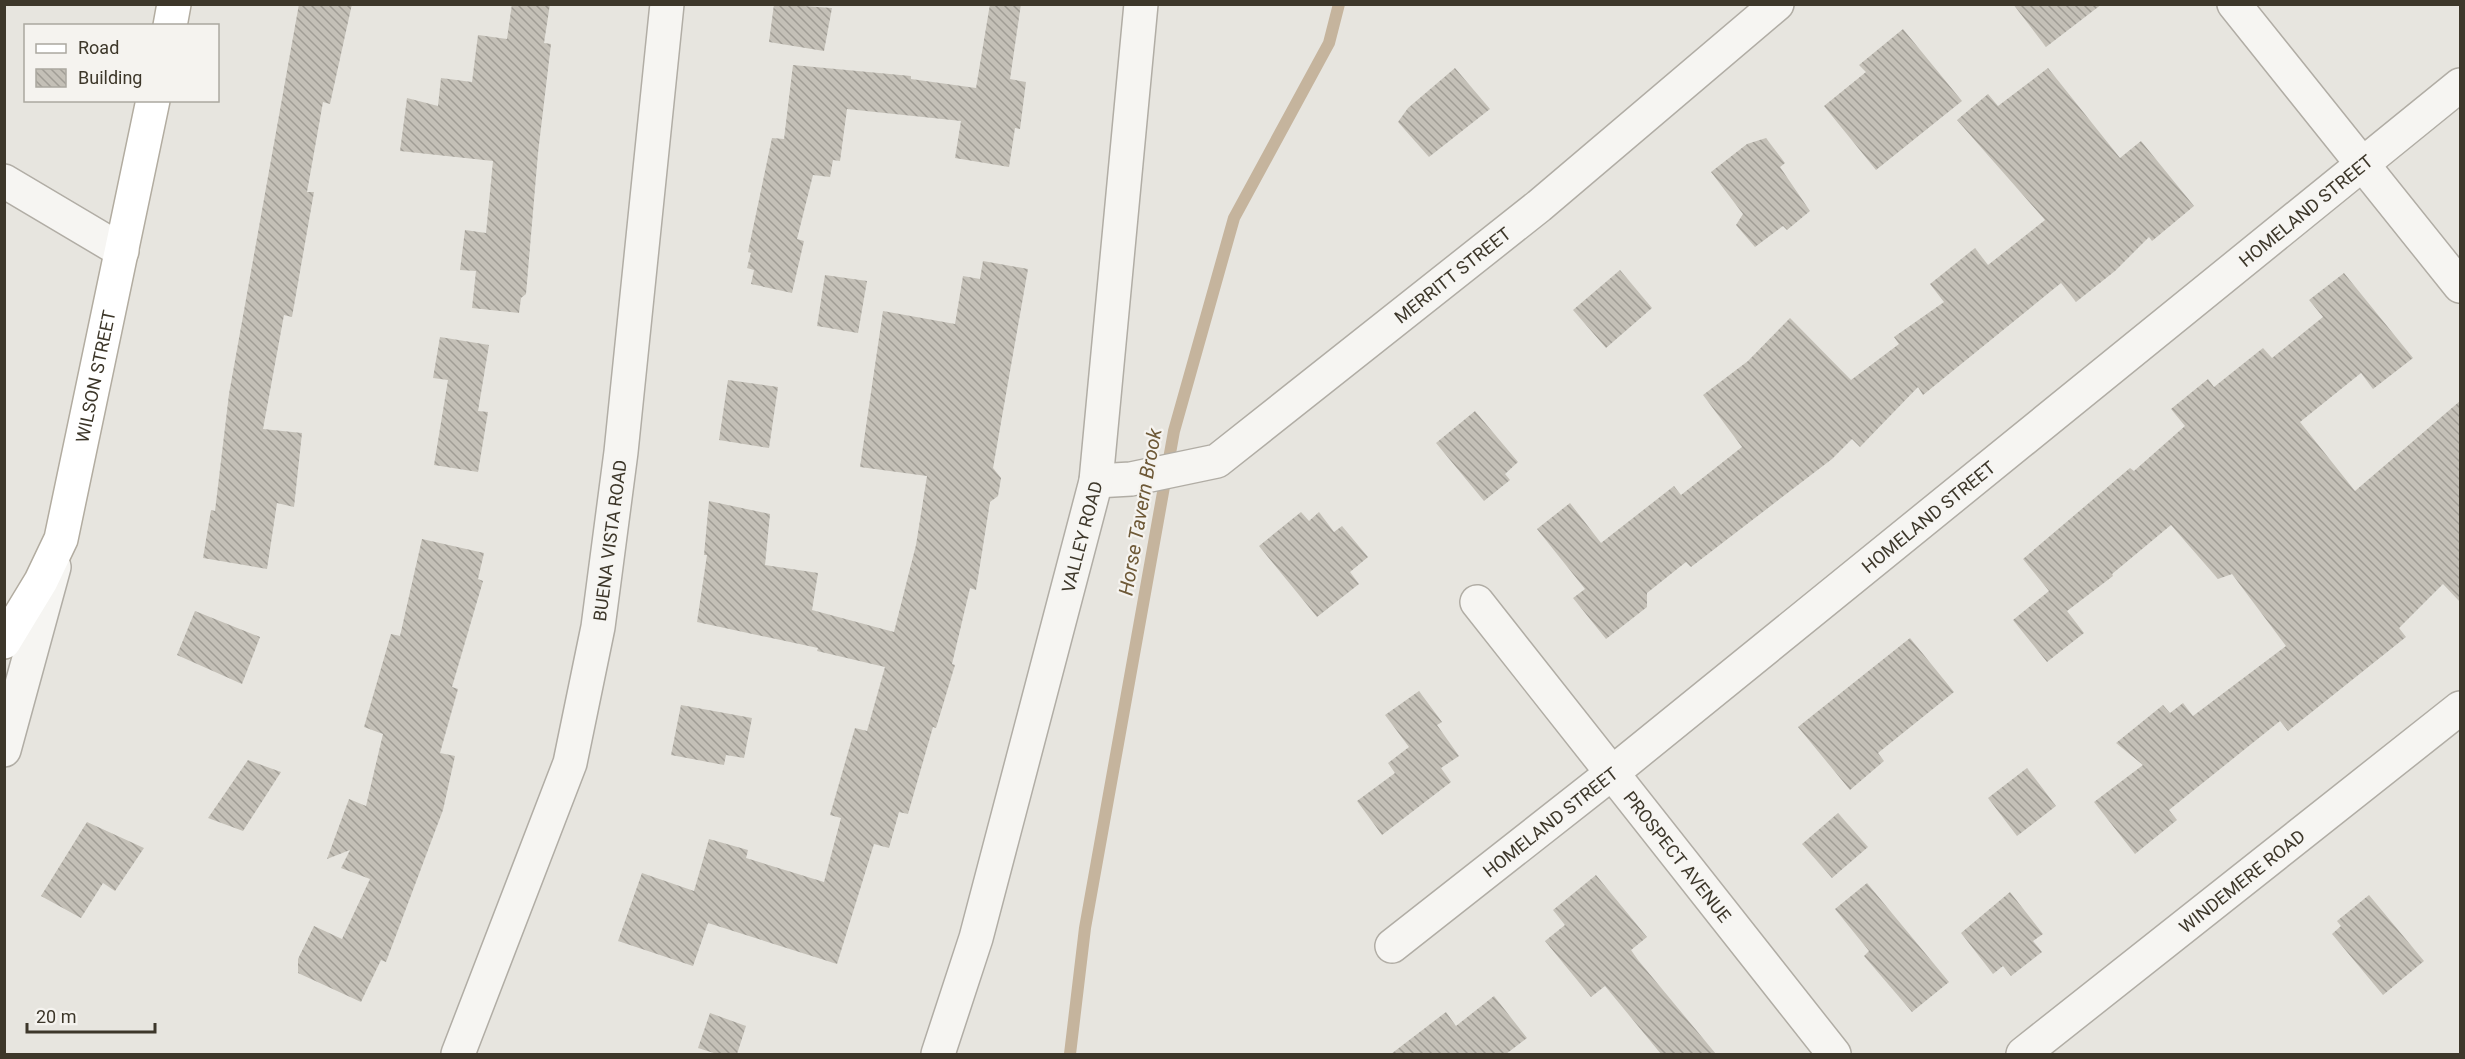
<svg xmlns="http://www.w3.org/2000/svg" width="2465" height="1059" viewBox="0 0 2465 1059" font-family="Roboto,sans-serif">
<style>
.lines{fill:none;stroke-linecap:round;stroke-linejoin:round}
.stream{stroke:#c5b49d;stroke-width:12}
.building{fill:url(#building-back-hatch)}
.minor-casing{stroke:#b1ada5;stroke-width:36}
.major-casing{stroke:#b2aca0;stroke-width:36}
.minor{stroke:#f6f5f2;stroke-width:33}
.major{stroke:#fff;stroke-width:33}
.labels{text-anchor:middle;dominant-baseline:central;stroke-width:4.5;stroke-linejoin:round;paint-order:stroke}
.street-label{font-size:18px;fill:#3d372a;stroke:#f5f3ef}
.water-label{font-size:20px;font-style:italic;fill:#6e5937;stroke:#f5f3ef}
</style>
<defs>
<pattern id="building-back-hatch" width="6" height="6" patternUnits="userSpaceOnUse" patternTransform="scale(1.5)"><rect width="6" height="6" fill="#c4c0b7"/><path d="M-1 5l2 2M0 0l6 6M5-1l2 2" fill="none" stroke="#a09d95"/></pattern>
</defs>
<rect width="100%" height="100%" fill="#e7e5df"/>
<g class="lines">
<!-- stream -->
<path class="stream" d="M 1070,1054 L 1085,928 L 1174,431 L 1234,218 L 1329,43 L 1339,4"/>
</g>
<!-- building -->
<g class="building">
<path d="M 299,4 L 352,4 L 330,104 L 323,102 L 307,192 L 314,192 L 292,317 L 284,315 L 263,429 L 302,433 L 294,507 L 277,503 L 267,569 L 203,558 L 211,510 L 215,511 L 229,394 Z"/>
<path d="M 512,4 L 550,4 L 544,43 L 551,44 L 538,153 L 526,294 L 521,298 L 519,313 L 472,308 L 476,271 L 460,270 L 465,230 L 486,233 L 493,161 L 400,151 L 407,98 L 438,106 L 441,78 L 472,82 L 478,35 L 507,39 Z"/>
<path d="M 774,4 L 832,8 L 824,51 L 769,42 Z"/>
<path d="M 990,4 L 1021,4 L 1010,79 L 1026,82 L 1020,129 L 1015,128 L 1009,167 L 955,158 L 961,121 L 847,109 L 840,161 L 833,160 L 830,177 L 813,175 L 797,239 L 804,241 L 792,293 L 751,284 L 754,270 L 747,268 L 751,253 L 748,252 L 772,138 L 784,139 L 793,65 L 911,76 L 911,79 L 976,88 Z"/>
<path d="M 2013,4 L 2102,4 L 2046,47 Z"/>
<path d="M 1903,29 L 1962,101 L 1876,170 L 1824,106 L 1866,72 L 1859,65 Z"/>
<path d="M 1455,68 L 1490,109 L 1429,157 L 1398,122 L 1408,108 Z"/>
<path d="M 2048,68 L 2120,158 L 2141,141 L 2194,206 L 2152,241 L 2149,237 L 2115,271 L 2076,302 L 2061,283 L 1923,395 L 1918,387 L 1860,447 L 1852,439 L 1832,459 L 1691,567 L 1686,562 L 1647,593 L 1647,607 L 1606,639 L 1573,598 L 1585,589 L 1537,529 L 1570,503 L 1601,543 L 1674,486 L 1681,495 L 1742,447 L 1703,395 L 1748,361 L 1790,318 L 1851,380 L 1899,344 L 1894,337 L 1944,302 L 1930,284 L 1975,248 L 1988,265 L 2045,220 L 1957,120 L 1988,94 L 1998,106 Z"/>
<path d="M 1766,138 L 1785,163 L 1780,167 L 1810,211 L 1787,230 L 1783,226 L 1755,247 L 1736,225 L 1743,214 L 1711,172 L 1747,144 Z"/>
<path d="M 983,261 L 1028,269 L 993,468 L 1001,478 L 998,496 L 990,502 L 976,590 L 970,588 L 952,664 L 955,665 L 936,728 L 933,727 L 908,814 L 899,812 L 889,848 L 874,844 L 837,964 L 708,923 L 693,966 L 618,941 L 642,873 L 694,891 L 709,839 L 748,850 L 746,858 L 824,882 L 841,818 L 830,815 L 855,728 L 867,731 L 885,667 L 817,651 L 818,648 L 697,622 L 707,555 L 704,555 L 709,501 L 770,514 L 765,565 L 818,573 L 812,610 L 894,632 L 916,545 L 927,476 L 860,467 L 883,311 L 955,324 L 963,276 L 980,279 Z"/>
<path d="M 1620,270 L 1652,308 L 1606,348 L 1573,310 Z"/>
<path d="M 2344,273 L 2413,358 L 2373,389 L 2361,373 L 2300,422 L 2355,491 L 2460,401 L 2460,602 L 2443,584 L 2399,628 L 2406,637 L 2288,731 L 2280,721 L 2169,810 L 2177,820 L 2135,854 L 2094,802 L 2143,765 L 2116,743 L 2163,705 L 2170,713 L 2183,703 L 2193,716 L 2286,646 L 2232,574 L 2218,579 L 2171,525 L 2112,574 L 2113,576 L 2067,611 L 2084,633 L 2047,662 L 2013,620 L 2049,591 L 2023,559 L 2130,468 L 2134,471 L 2185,426 L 2171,409 L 2208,379 L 2214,387 L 2263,348 L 2272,358 L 2323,317 L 2309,300 Z"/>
<path d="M 825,275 L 867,281 L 858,333 L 817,326 Z"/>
<path d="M 440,337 L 489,345 L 478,411 L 488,412 L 478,472 L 434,465 L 448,380 L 433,378 Z"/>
<path d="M 728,380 L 778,387 L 769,448 L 719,440 Z"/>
<path d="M 1475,411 L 1518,462 L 1505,474 L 1510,480 L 1484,501 L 1436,443 Z"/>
<path d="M 1301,512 L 1309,521 L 1319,512 L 1334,532 L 1342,526 L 1368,557 L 1350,572 L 1359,584 L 1317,617 L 1259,546 Z"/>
<path d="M 422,539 L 484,553 L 478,579 L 483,581 L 452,687 L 458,689 L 440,753 L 455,756 L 443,810 L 386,962 L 381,960 L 361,1002 L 298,973 L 298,959 L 314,926 L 342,939 L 370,879 L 341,868 L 350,850 L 327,859 L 349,799 L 366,806 L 383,734 L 364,727 L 391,634 L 400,636 Z"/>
<path d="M 195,611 L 260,637 L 242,684 L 177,655 Z"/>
<path d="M 1910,638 L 1954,692 L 1878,753 L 1884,761 L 1850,790 L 1798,727 Z"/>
<path d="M 1419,691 L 1442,722 L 1437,725 L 1459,756 L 1441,768 L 1451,782 L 1382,835 L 1357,801 L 1395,773 L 1388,763 L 1409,747 L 1385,715 Z"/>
<path d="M 681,705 L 752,718 L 744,758 L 726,755 L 724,765 L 671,755 Z"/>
<path d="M 248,760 L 281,772 L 243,831 L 208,818 Z"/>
<path d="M 2027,768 L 2056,806 L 2017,836 L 1988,798 Z"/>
<path d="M 1838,813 L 1868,847 L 1832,878 L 1802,844 Z"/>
<path d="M 87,822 L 144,848 L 115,891 L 103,883 L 81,918 L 41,896 Z"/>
<path d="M 1596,875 L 1647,937 L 1631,950 L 1638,960 L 1716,1054 L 1661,1054 L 1605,986 L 1591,997 L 1545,941 L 1565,925 L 1553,910 Z"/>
<path d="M 1867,883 L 1949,982 L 1912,1012 L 1864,956 L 1869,951 L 1835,909 Z"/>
<path d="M 2010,892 L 2043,934 L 2033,941 L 2042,952 L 2011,976 L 2003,966 L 1993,974 L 1961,933 Z"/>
<path d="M 2369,895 L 2424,961 L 2383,995 L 2332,934 L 2341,926 L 2337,921 Z"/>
<path d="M 1494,996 L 1527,1038 L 1506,1054 L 1391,1054 L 1446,1012 L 1456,1026 Z"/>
<path d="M 710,1013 L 746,1026 L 737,1054 L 717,1054 L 698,1048 Z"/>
</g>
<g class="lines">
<defs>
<g id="minor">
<path d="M 2234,4 L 2460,286"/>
<path d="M 4,181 L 122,251"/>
<path id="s1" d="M 1096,481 L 1131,479 L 1217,461 L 1539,206 L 1777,4"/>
<path id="s2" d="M 1477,602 L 1834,1054"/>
<path d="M 4,750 L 54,567"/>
<path id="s3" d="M 1392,946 L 1612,773 L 2460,85"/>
<path id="s4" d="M 458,1054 L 570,763 L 598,627 L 621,452 L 667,4"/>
<path id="s5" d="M 938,1054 L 976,938 L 1096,481 L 1141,4"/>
<path id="s6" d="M 2023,1054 L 2460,708"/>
</g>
<g id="major">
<path d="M 170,26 L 174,4"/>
<path id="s7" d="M 4,642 L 41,581 L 61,539 L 153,100"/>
</g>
</defs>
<!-- minor casing -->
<use href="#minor" class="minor-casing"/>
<!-- major casing -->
<use href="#major" class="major-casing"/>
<!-- minor -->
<use href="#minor" class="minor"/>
<!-- major -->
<use href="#major" class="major"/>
</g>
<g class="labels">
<!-- street labels -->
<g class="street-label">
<text stroke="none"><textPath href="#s3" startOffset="1173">HOMELAND STREET</textPath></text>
<text stroke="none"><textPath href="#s1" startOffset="423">MERRITT STREET</textPath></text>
<text stroke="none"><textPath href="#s7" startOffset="284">WILSON STREET</textPath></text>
<text stroke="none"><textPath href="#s3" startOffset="687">HOMELAND STREET</textPath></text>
<text stroke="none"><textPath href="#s5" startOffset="537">VALLEY ROAD</textPath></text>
<text stroke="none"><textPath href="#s4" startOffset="538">BUENA VISTA ROAD</textPath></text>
<text stroke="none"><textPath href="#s3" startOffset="201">HOMELAND STREET</textPath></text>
<text stroke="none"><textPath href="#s2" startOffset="324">PROSPECT AVENUE</textPath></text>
<text stroke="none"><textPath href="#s6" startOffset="279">WINDEMERE ROAD</textPath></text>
</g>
<!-- water labels -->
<g class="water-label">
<text transform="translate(1140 512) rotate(-80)">Horse Tavern Brook</text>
</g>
</g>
<!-- border -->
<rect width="2465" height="1059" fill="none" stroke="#3d372a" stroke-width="12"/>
<!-- legend -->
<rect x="24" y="24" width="195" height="78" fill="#f5f3ef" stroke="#aba8a0" stroke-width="1.5"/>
<rect x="36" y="44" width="30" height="9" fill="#ffffff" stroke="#aba8a0" stroke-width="1.5"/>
<text x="78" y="54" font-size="18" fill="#3d372a">Road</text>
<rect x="36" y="69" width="30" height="18" fill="url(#building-back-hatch)" stroke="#aba8a0" stroke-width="1.5"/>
<text x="78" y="84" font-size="18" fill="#3d372a">Building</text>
<!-- scale -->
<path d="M27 1023v9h128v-9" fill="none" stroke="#3d372a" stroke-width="3"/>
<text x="36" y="1023" font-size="18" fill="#3d372a" stroke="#f5f3ef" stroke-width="4.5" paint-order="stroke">20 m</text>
</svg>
